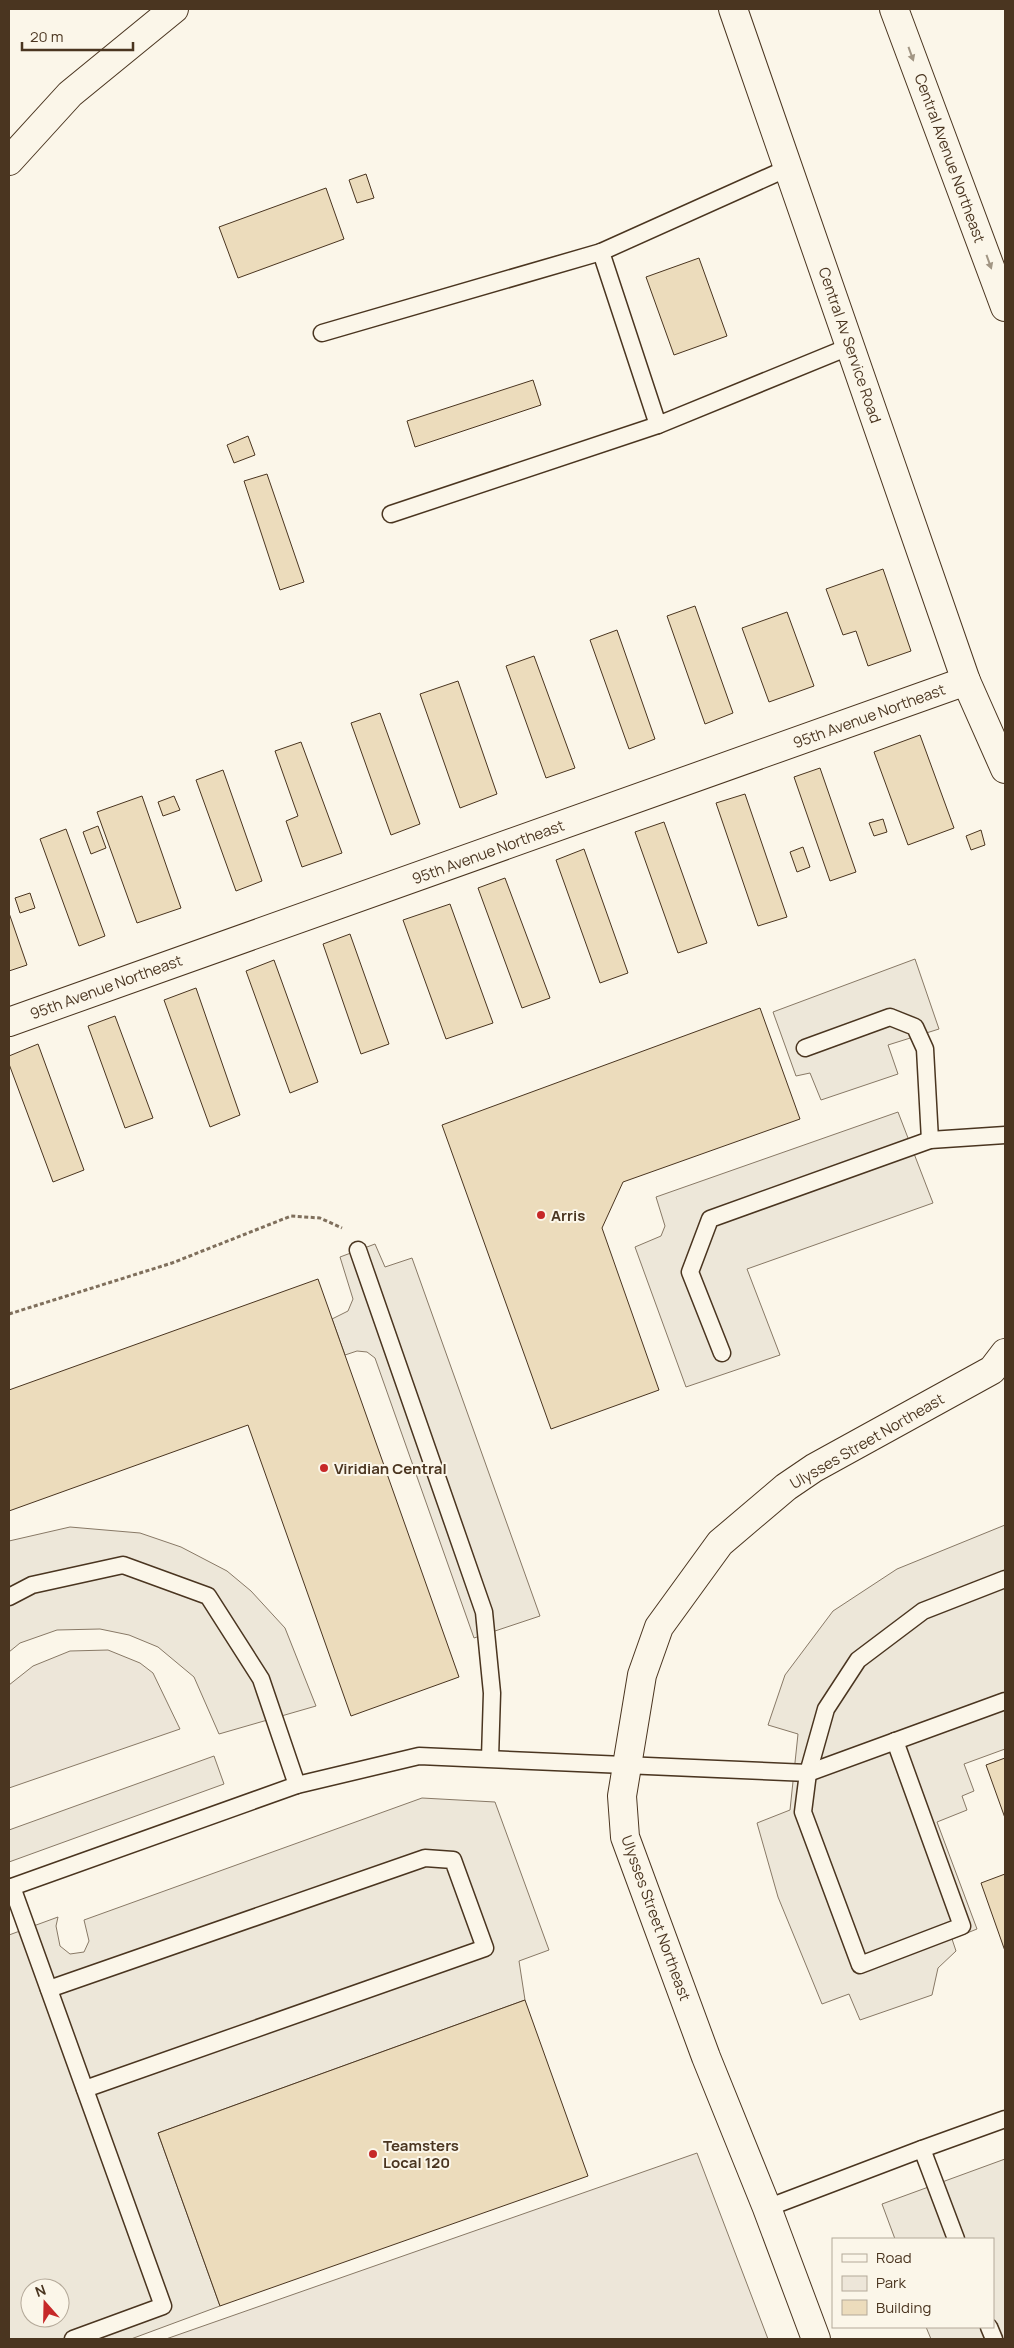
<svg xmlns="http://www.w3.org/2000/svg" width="1014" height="2348" viewBox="0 0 1014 2348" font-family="Manrope,sans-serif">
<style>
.green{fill:#ede6d9;stroke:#887966}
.parking{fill:#ede7d9;stroke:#887966;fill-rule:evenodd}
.building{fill:#ecdcbc;stroke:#4a3520}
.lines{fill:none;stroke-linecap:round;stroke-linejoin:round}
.service-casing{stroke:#4a3520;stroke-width:19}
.minor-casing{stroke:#4a3520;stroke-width:30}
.trunk-casing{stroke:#4a3520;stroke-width:30}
.path{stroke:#7f6f5c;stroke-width:3;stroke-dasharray:4 2.5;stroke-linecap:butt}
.service{stroke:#fbf6e9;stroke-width:16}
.minor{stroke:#fbf6e9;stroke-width:28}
.trunk{stroke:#fbf6e9;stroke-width:28}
.oneway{fill:#a29684}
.poi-dot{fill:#c62828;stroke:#fbf6e9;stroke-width:2}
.labels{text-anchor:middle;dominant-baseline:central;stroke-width:4;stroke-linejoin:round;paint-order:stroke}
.street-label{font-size:15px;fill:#4a3520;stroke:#fbf6e9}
.poi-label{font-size:15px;font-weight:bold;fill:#4a3520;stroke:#fbf6e9;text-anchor:start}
</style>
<rect width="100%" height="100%" fill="#fbf6e9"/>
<!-- green -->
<g class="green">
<path d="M 108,1650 L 140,1663 L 153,1673 L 180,1729 L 9,1788 L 9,1685 L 33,1666 L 70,1651 Z"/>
<path d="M 697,2153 L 768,2339 L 166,2339 Z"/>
</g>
<!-- parking -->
<g class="parking">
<path d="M 915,959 L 939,1029 L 888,1045 L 898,1074 L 821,1100 L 810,1073 L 796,1076 L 773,1012 Z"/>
<path d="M 898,1112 L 933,1203 L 747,1269 L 780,1355 L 686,1387 L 635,1247 L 661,1236 L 665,1226 L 656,1197 Z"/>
<path d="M 375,1244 L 385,1267 L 412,1258 L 540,1616 L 474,1638 L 375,1358 L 367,1352 L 357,1351 L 345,1355 L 332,1319 L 348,1311 L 353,1299 L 340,1257 Z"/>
<path d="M 1005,1525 L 1005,1749 L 964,1764 L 974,1791 L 962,1796 L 967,1810 L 937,1822 L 977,1929 L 952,1939 L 956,1951 L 938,1968 L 932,1995 L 860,2020 L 849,1994 L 822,2004 L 778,1897 L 757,1823 L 790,1810 L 798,1734 L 768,1725 L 785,1675 L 833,1611 L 897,1569 Z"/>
<path d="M 70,1527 L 140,1533 L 181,1547 L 227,1571 L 251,1591 L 285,1628 L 316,1706 L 219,1734 L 194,1677 L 158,1647 L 129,1635 L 100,1629 L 57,1630 L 20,1643 L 9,1652 L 9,1541 Z"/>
<path d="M 214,1756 L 224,1784 L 9,1862 L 9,1830 Z"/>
<path d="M 422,1798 L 495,1802 L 549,1950 L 519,1961 L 525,2000 L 158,2133 L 220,2306 L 131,2339 L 9,2339 L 9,1935 L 58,1917 L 56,1926 L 60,1946 L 70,1954 L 84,1952 L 89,1941 L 84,1920 ZM 30,2288 L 60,2288 L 60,2318 L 30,2318 Z"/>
<path d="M 1005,2159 L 1005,2339 L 931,2339 L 926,2327 L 993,2327 L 993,2239 L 895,2239 L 882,2204 Z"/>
</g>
<!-- building -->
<g class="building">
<path d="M 366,174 L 374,198 L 357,203 L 349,180 Z"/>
<path d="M 326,188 L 344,239 L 238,278 L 219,227 Z"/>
<path d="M 699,258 L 727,336 L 674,355 L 646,277 Z"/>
<path d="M 533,380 L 541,405 L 415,447 L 407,421 Z"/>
<path d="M 248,436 L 255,455 L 234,463 L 227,445 Z"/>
<path d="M 267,474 L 304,582 L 280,590 L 244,481 Z"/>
<path d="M 883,569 L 911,651 L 868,666 L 856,631 L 843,635 L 826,589 Z"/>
<path d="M 695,606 L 733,713 L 705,724 L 667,616 Z"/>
<path d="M 787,612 L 814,686 L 769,702 L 742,628 Z"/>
<path d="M 617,630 L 655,739 L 629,749 L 590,640 Z"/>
<path d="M 534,656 L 575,768 L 546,778 L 506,666 Z"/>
<path d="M 458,681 L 497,794 L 460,808 L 420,694 Z"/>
<path d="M 380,713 L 420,824 L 391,835 L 351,723 Z"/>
<path d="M 920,735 L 954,828 L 908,845 L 874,752 Z"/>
<path d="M 301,742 L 342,853 L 302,867 L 286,821 L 298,816 L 275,751 Z"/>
<path d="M 820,768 L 856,872 L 830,881 L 794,777 Z"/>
<path d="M 223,770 L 262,881 L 236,891 L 196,780 Z"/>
<path d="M 745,794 L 787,917 L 758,926 L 716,803 Z"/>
<path d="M 142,796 L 181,908 L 137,923 L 97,812 Z"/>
<path d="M 174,796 L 180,810 L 163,816 L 158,802 Z"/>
<path d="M 883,819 L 887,832 L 874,836 L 869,823 Z"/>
<path d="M 664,822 L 707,943 L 678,953 L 635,832 Z"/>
<path d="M 98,826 L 106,848 L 91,854 L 83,832 Z"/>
<path d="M 66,829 L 105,936 L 79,946 L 40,839 Z"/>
<path d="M 981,830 L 985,845 L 971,850 L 966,836 Z"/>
<path d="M 803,847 L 810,867 L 797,872 L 790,852 Z"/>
<path d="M 584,849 L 628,973 L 600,983 L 556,860 Z"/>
<path d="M 505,878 L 550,998 L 522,1008 L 478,888 Z"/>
<path d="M 30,893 L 35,908 L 20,913 L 15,898 Z"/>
<path d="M 450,904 L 493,1023 L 446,1039 L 403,920 Z"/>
<path d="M 9,913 L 27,965 L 9,971 Z"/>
<path d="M 350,934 L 389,1044 L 361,1054 L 323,944 Z"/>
<path d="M 274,960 L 318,1082 L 290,1093 L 246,971 Z"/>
<path d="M 196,988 L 240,1115 L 210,1127 L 164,1000 Z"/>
<path d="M 760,1008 L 800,1119 L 623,1182 L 602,1228 L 659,1390 L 551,1429 L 442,1125 Z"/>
<path d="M 115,1016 L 153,1118 L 125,1128 L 88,1026 Z"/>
<path d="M 38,1044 L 84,1170 L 53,1182 L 9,1064 L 9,1056 Z"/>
<path d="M 318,1279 L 459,1677 L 351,1716 L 248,1425 L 9,1511 L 9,1390 Z"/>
<path d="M 1005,1758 L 1005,1818 L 986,1765 Z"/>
<path d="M 1005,1874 L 1005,1951 L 981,1883 Z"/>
<path d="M 525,2000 L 588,2176 L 220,2306 L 158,2133 Z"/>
</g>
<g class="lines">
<defs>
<g id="service">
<path d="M 788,168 L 601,252 L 658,425 L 851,346"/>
<path d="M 322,333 L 601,252"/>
<path d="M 391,514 L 658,425"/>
<path d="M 805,1048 L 890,1017 L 915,1027 L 925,1049 L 930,1140"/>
<path d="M 358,1250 L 484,1612 L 492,1693 L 490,1758"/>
<path d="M 722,1353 L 690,1272 L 710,1219 L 930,1140 L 1005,1135"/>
<path d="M 9,1597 L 32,1585 L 123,1565 L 208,1596 L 261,1679 L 297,1785"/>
<path d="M 895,1741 L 962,1926 L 860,1965 L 803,1812 L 808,1773 L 826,1709 L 858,1660 L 923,1611 L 1005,1579"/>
<path d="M 12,1887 L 163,2306 L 73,2339"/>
<path d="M 9,1888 L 297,1785 L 419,1756 L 808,1773 L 1005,1701"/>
<path d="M 49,1989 L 425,1858 L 453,1860 L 485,1948 L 85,2089"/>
<path d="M 922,2149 L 1005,2119"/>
<path d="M 767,2208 L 922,2149 L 956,2239"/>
<path d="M 989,2327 L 994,2339"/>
</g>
<g id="minor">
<path d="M 733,9 L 966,681 L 1005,769"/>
<path d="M 9,161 L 70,94 L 174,9"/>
<path d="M 9,1022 L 966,681"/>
<path d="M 816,2339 L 767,2208 L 706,2057 L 625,1837 L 622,1796 L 642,1675 L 659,1627 L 720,1543 L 786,1487 L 814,1468 L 992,1370 L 1005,1353"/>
</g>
<path id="trunk" d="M 894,9 L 1005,307"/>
</defs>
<!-- service casing -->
<use href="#service" class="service-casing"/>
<!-- minor casing -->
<use href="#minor" class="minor-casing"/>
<!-- trunk casing -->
<use href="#trunk" class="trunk-casing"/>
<!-- path -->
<path class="path" d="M 9,1314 L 172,1263 L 291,1216 L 320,1218 L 342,1228"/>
<!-- service -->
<use href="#service" class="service"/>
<!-- minor -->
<use href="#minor" class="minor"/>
<!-- trunk -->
<use href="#trunk" class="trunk"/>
</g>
<!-- one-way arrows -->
<defs><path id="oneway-solid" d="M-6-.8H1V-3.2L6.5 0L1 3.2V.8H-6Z" transform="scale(1.25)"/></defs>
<g class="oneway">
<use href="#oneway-solid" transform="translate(911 54) rotate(70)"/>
<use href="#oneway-solid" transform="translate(989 262) rotate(70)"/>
</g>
<!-- markers -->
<g class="poi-dot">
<circle cx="541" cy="1215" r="5"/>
<circle cx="324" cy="1468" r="5"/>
<circle cx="373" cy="2154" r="5"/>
</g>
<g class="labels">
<!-- street labels -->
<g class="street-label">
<text transform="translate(950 158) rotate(70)">Central Avenue Northeast</text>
<text transform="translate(850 345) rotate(71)">Central Av Service Road</text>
<text transform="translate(869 716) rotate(-20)">95th Avenue Northeast</text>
<text transform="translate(488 852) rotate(-20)">95th Avenue Northeast</text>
<text transform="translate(106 987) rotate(-20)">95th Avenue Northeast</text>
<text transform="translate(867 1441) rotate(-30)">Ulysses Street Northeast</text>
<text transform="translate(656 1918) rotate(70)">Ulysses Street Northeast</text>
</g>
<!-- poi labels -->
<g class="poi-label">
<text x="551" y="1215">Arris</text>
<text x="334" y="1468">Viridian Central</text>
<text x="383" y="2145">Teamsters<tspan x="383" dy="17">Local 120</tspan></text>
</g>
</g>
<!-- border -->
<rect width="1014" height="2348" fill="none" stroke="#4a3520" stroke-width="20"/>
<!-- legend -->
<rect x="832" y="2238" width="162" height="90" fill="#fbf6e9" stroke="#b4a999"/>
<rect x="842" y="2254" width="25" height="8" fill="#fbf6e9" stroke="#b4a999"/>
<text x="876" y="2263" font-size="15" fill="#4a3520">Road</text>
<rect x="842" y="2276" width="25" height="15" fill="#ede6d9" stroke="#b4a999"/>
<text x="876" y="2288" font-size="15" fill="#4a3520">Park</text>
<rect x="842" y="2300" width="25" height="15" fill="#ecdcbc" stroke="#b4a999"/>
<text x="876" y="2313" font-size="15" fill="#4a3520">Building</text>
<!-- north arrow -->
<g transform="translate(45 2303) rotate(340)"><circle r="24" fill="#fbf6e9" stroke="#b4a999"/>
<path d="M0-4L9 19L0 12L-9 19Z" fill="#c62828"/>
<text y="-8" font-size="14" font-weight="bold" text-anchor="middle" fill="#4a3520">N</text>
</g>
<!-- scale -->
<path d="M22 42v8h111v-8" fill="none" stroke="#4a3520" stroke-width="2.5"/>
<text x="30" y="42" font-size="15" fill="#4a3520" stroke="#fbf6e9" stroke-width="4" paint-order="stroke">20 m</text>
</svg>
